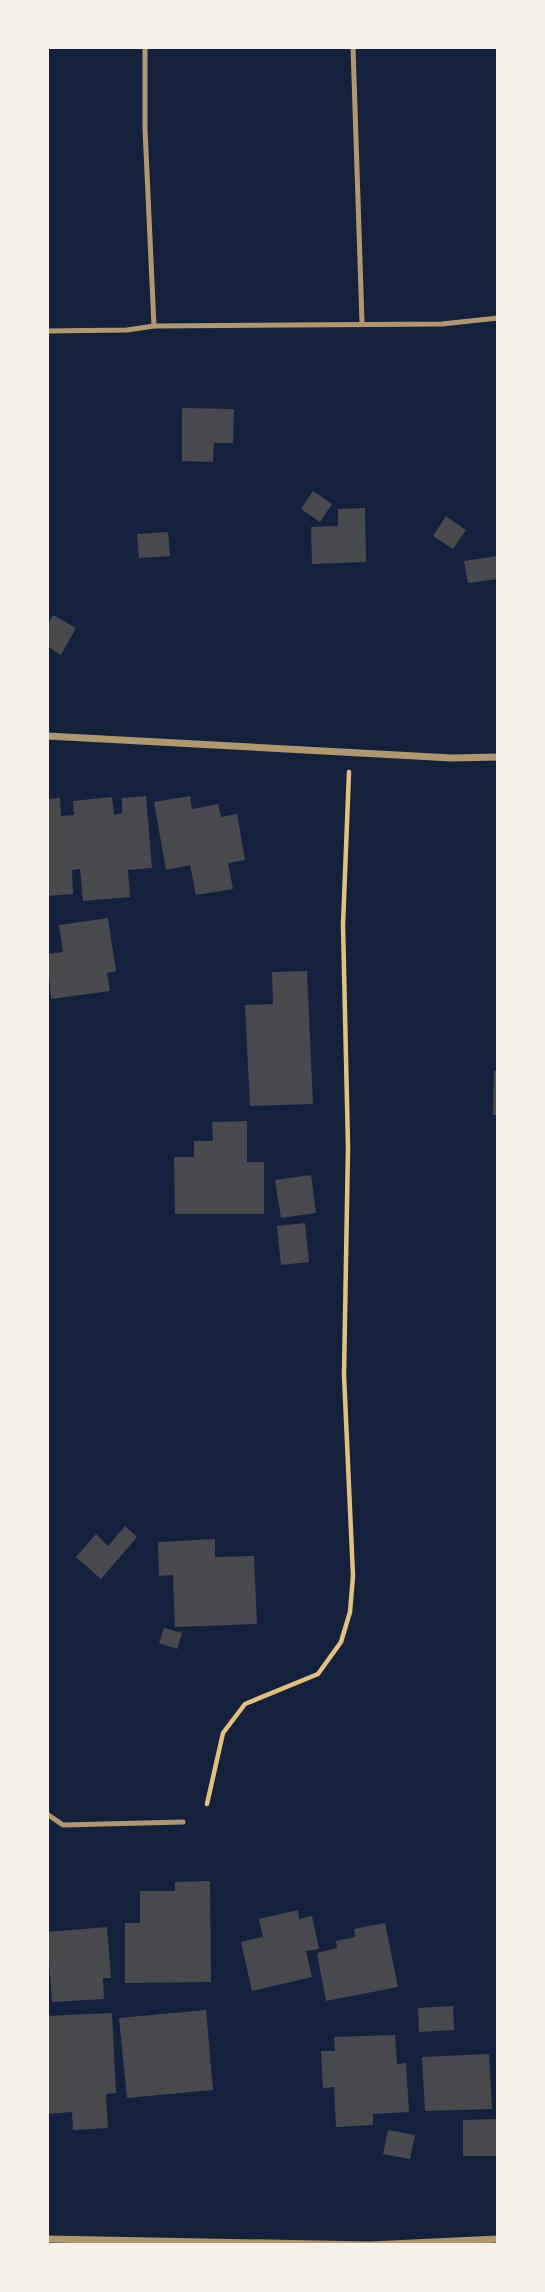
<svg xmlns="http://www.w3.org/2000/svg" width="545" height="2292" viewBox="0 0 545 2292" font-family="'Source Sans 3',sans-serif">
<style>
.building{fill:#48494c}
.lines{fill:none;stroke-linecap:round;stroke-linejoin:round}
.path{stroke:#e5c07b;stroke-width:4.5}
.service{stroke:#b1986c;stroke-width:5}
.minor{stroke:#b1986c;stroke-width:7}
</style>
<rect width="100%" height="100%" fill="#14213d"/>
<!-- building -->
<g class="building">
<path d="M 182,408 L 234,409 L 233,443 L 214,443 L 213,462 L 182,461 Z"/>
<path d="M 313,491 L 332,504 L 320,522 L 301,509 Z"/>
<path d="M 365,508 L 366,562 L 312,564 L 311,527 L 338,526 L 338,509 Z"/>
<path d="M 446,516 L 466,530 L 453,549 L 433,536 Z"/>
<path d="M 168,532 L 170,556 L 139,558 L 137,534 Z"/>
<path d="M 498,556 L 498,579 L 468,583 L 464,561 Z"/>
<path d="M 53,615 L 76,628 L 61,655 L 47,646 L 47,626 Z"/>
<path d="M 146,796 L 152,868 L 128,870 L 130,897 L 83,901 L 80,869 L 72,870 L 73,894 L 47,896 L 47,799 L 60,798 L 61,816 L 74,815 L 73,801 L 112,797 L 114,815 L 122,813 L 122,798 Z"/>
<path d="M 190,796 L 192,809 L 218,804 L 221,817 L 237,814 L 245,860 L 228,863 L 233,889 L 196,895 L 190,865 L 166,870 L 154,802 Z"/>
<path d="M 108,918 L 116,971 L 107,973 L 110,991 L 51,999 L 47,954 L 63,952 L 59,925 Z"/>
<path d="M 307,971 L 313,1104 L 250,1106 L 245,1005 L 273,1004 L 272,972 Z"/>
<path d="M 494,1071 L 498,1071 L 498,1115 L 493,1115 Z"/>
<path d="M 247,1121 L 247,1162 L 264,1162 L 264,1214 L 175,1214 L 174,1157 L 194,1157 L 194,1141 L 213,1141 L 212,1122 Z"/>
<path d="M 311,1175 L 316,1213 L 281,1218 L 275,1180 Z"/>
<path d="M 305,1223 L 309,1262 L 281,1265 L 277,1226 Z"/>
<path d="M 125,1526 L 137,1537 L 101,1579 L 76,1557 L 96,1534 L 108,1546 Z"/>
<path d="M 215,1539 L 215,1557 L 254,1556 L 257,1624 L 175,1627 L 173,1575 L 159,1576 L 158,1542 Z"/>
<path d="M 164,1628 L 182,1633 L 177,1649 L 159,1643 Z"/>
<path d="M 210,1881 L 211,1982 L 125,1983 L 125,1923 L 140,1923 L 140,1891 L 175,1891 L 175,1882 Z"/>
<path d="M 298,1910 L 299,1919 L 312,1916 L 319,1949 L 306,1951 L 312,1977 L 252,1991 L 241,1942 L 263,1937 L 259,1919 Z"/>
<path d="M 385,1923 L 398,1987 L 326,2001 L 317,1953 L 337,1948 L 336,1941 L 355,1937 L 354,1929 Z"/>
<path d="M 107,1927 L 111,1978 L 103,1978 L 104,1999 L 52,2002 L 47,1932 Z"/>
<path d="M 453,2006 L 454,2030 L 419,2032 L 418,2008 Z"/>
<path d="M 206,2010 L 213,2090 L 127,2098 L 119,2018 Z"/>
<path d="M 112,2013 L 116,2093 L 106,2094 L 108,2128 L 73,2130 L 72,2112 L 47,2114 L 47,2016 Z"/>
<path d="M 395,2035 L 397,2064 L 406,2063 L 409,2112 L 373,2114 L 373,2125 L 336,2127 L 334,2087 L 323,2088 L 321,2051 L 335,2051 L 334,2037 Z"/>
<path d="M 489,2054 L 492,2109 L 425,2111 L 422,2057 Z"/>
<path d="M 498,2119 L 498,2156 L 463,2156 L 463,2120 Z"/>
<path d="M 388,2130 L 415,2135 L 410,2159 L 383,2154 Z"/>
</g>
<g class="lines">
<!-- path -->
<path class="path" d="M 207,1804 L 223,1733 L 245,1704 L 318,1674 L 341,1642 L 350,1612 L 353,1576 L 344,1375 L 348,1147 L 343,925 L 349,772"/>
<!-- service -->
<g class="service">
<path d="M 145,47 L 145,129 L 154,326"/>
<path d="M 353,47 L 362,322"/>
<path d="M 47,331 L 127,330 L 154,326 L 442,324 L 498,318"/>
<path d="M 47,1814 L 63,1825 L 183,1822"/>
</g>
<!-- minor -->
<g class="minor">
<path d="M 47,736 L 452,758 L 498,757"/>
<path d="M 47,2239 L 370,2245 L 498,2239"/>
</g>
</g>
<!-- border -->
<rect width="545" height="2292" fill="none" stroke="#f6f1e7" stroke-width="98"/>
</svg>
